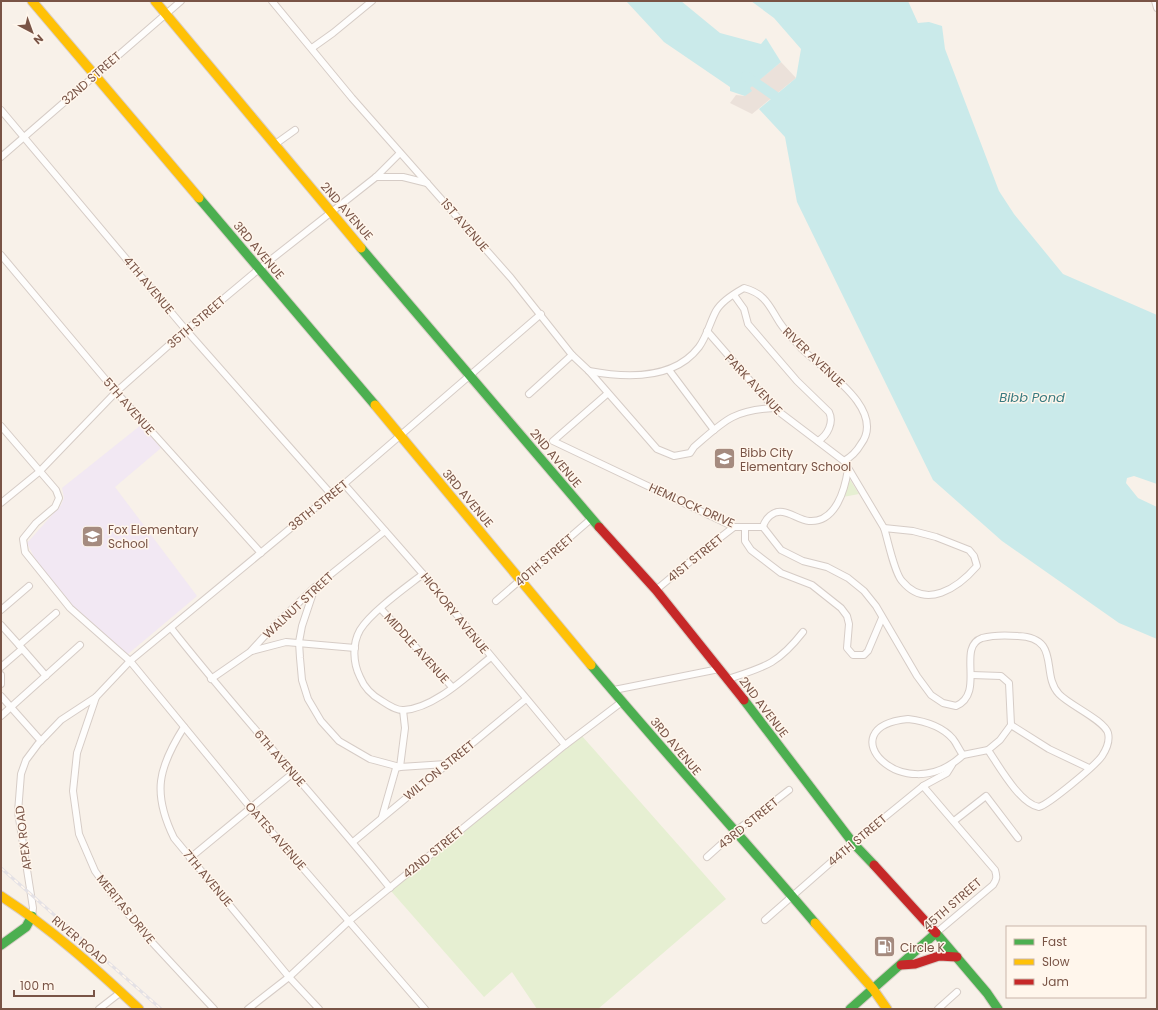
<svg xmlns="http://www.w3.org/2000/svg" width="1158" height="1010" viewBox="0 0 1158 1010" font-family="Poppins,sans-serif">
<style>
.industrial{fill:#ebe1da}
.education{fill:#f2e8f3}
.green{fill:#e6efd2}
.water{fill:#caeaea}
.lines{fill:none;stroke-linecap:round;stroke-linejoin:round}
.river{stroke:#caeaea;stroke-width:10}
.street-casing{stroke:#d6ccc6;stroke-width:8}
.fast-casing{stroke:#d9cec7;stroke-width:11}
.slow-casing{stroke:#d9cec7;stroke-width:11}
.jam-casing{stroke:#d9cec7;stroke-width:11}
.street{stroke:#fefdfc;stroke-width:6}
.fast{stroke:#4caf50;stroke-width:9}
.slow{stroke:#ffc107;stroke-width:9}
.jam{stroke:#c62828;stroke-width:9}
.rail-casing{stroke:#e4e1e5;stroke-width:3}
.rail{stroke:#fff6ec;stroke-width:1.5;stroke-dasharray:4.5;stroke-linecap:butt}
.labels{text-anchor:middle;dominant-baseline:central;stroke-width:3;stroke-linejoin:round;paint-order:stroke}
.street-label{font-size:12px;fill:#795446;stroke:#fff6ec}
.poi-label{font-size:12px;fill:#795446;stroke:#fff6ec;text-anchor:start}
.water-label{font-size:13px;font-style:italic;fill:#397b80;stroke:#fff6ec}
</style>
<rect width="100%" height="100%" fill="#f8f1e9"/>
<!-- industrial -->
<path class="industrial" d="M 781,62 L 796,78 L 752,114 L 730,103 L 736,95 L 745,96 L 749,88 Z"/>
<!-- education -->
<path class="education" d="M 141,425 L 161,448 L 115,487 L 197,596 L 128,654 L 109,640 L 72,605 L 37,563 L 27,543 L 61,505 L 64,498 L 62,488 Z"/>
<!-- green -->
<g class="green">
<path d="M 849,478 L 859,494 L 843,497 Z"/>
<path d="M 582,736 L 726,899 L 598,1009 L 537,1009 L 512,972 L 484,997 L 391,891 Z"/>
</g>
<!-- water -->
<g class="water">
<path d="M 626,1 L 681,1 L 720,33 L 761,44 L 766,38 L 781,62 L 750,88 L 752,91 L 745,96 L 730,91 L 730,87 L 664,42 Z"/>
<path d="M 751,1 L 908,1 L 918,23 L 929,22 L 942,26 L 945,49 L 999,191 L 1014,214 L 1063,274 L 1157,315 L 1157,484 L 1134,476 L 1127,478 L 1126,483 L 1138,498 L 1157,507 L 1157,639 L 1119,623 L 1002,541 L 933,480 L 797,202 L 785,137 L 759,109 L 796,78 L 801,49 L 774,18 Z"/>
</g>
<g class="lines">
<!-- river -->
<path class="river" d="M 746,76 L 785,103"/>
<defs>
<g id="street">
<path d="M 272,1 L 352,98 L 511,278 L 572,355 L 589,371 L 657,449 L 674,456 L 690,453 L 694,447 C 724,421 733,410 774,408"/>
<path d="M 1155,1 L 1157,8"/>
<path d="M 312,48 L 333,33 L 372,1"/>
<path d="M 1,110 L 186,330 L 331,494"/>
<path d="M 274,145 L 295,130"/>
<path d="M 1,157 L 181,1"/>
<path d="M 376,177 L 403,177 L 427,183"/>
<path d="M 1,255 L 116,392 L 261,553"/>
<path d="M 734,295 L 744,309 L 748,324 L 797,381 L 829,412 C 834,422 828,435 818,441"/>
<path d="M 707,331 L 774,408 L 844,461 L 884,528"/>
<path d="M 669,370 L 714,430"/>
<path d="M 589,371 C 626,378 674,380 699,347 C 707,336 710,322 716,311 C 721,302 735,293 744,288 C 766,294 769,306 780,323 C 786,332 795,341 802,349 C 822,369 887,409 861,444 C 857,451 851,457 844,461"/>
<path d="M 529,394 L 572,355"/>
<path d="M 607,394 L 553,441 L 734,527 L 763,527"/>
<path d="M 1,426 L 56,490 L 59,498 L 55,507 L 36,523 L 23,539 L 25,552 L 70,608 L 130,661 L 250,807 L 425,1009"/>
<path d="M 344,484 L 423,574 L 565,745"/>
<path d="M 1,503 L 39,472 L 116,392 L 186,330 L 259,269 L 376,177 L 400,153"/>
<path d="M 745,527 L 745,541 L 751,550 L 781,573 L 812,585 L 841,608 L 847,616 L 849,624 L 847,648 L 853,655 L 864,655 L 868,651 L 882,618"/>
<path d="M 763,527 L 781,550 L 803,561 L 827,567 L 848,578 L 864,591 L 876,606 L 917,676 L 931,695 L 943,703 L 956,706 C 986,693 956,647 982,638 C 993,635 1006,635 1018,636 C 1062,638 1040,674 1059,694 C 1069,705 1104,720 1108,733 C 1110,741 1106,750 1102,756 C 1095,766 1049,804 1039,807 C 1020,804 999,766 988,750"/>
<path d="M 763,527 C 765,519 773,510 783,512 C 791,513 800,520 809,521 C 836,523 845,489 848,469"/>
<path d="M 884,528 L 913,531 L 936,537 L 969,550 L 974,556 L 977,566 C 958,588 926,610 902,581 C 894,572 888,540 884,528 Z"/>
<path d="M 423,574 C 405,588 371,612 360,630 C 352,644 353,663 360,677 C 364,687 373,696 382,701 C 388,705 397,711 404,710 C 435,708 468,675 491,657"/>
<path d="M 315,587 L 302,626 L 299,642 L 300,658 L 302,680 L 308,699 L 321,721 L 339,741 L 370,759 L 400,767 L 446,764"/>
<path d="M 656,590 L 704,550 L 734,527"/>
<path d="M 496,601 L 591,519"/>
<path d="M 381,609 L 452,687"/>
<path d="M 1,610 L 29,586"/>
<path d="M 1,625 L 19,645"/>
<path d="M 171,628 C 241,717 319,800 390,888"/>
<path d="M 252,651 L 286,642 L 355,648"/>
<path d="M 1,667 L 22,649"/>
<path d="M 1,675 L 1,684"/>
<path d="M 46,676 L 19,645 L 56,613"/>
<path d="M 211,679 L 250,652 L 270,630 L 315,587 L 385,531"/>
<path d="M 728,679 C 765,667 778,664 803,632"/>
<path d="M 614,690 L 719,669"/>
<path d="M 1,696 L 41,741"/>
<path d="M 96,697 L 77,753 L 73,791 L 79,834 L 95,871 L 113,896 L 150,940 L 214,1009"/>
<path d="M 1,716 L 80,645"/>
<path d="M 908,719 C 924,721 942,726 953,739 C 957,744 959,750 963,755 C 903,811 826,727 908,719 Z"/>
<path d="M 1011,725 L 1049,749 L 1089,768"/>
<path d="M 184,727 C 158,768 152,793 174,838 L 289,977 L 319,1009"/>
<path d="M 963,755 L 988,750 L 1000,740 L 1011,725 L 1009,683 L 1001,676 L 972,675"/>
<path d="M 923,786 L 995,870 C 997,877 997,879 993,885 L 936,933"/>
<path d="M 382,817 L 396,768 L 400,767 L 405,728 L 403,710"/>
<path d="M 954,821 L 986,796 L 1018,838"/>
<path d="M 353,842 L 526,699"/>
<path d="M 707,857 L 736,831 L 789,790"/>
<path d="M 190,858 L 293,773"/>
<path d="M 32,916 L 33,908 L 18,812 L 21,774 L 26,760 L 38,744 L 61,720 L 96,697 L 130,661 L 344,484 L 541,314"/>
<path d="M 765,920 L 853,843 L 923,786 L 947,773 L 952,765"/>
<path d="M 99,1009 L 121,992"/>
<path d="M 248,1009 L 289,977 L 349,921 L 565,745 L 623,701"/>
<path d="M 938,1009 L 957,992"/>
</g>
<g id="fast">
<path d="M 199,198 L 375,405"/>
<path d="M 361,248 L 599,527"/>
<path d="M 591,665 C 664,752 741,836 815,923"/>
<path d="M 744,700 L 853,843 L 874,865"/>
<path d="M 1,945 L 26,927 L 32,916"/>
<path d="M 850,1009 L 936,933 L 987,993 L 998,1009"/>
</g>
<g id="slow">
<path d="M 32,1 L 199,198"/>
<path d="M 155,1 L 361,248"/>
<path d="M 375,405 L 591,665"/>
<path d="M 1,896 C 53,930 94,967 139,1009"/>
<path d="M 815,923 L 873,989 L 887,1009"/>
</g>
<g id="jam">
<path d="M 599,527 L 656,590 L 744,700"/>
<path d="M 874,865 L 936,933"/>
<path d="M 901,965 L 915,964 L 939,956 L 957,957"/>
</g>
</defs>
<!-- street casing -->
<use href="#street" class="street-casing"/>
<!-- fast casing -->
<use href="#fast" class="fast-casing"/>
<!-- slow casing -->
<use href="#slow" class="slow-casing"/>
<!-- jam casing -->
<use href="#jam" class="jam-casing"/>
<!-- street -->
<use href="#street" class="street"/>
<!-- fast -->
<use href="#fast" class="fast"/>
<!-- slow -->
<use href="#slow" class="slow"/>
<!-- jam -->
<use href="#jam" class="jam"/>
<defs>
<path id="rail" d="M 1,868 L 161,1009"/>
</defs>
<!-- rail casing -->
<use href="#rail" class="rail-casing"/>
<!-- rail -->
<use href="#rail" class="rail"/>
</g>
<!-- icons -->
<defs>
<symbol id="school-square" viewBox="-11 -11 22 22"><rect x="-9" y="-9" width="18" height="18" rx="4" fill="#a58b7f" stroke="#fff6ec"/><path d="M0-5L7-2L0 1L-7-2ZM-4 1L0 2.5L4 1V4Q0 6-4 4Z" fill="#fff"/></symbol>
<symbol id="fuel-square" viewBox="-11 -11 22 22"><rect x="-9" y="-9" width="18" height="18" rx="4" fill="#a58b7f" stroke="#fff6ec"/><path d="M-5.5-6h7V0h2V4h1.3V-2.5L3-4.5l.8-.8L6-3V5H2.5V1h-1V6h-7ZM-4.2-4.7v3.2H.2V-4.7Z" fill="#fff"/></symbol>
</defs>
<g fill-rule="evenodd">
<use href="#school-square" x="712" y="446" width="25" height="25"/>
<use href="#school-square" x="80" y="524" width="25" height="25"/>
<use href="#fuel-square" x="872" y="934" width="25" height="25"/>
</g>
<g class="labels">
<!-- street labels -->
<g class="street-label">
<text transform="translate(91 78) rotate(-41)">32ND STREET</text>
<text transform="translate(347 211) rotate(49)">2ND AVENUE</text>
<text transform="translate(465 225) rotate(49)">1ST AVENUE</text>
<text transform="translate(259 250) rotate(50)">3RD AVENUE</text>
<text transform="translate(149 285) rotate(50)">4TH AVENUE</text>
<text transform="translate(196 322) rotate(-41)">35TH STREET</text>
<text transform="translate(814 357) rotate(44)">RIVER AVENUE</text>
<text transform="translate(754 384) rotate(47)">PARK AVENUE</text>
<text transform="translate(129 406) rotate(49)">5TH AVENUE</text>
<text transform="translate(556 458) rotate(50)">2ND AVENUE</text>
<text transform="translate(468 498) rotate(50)">3RD AVENUE</text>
<text transform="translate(318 505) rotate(-39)">38TH STREET</text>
<text transform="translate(692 505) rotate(24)">HEMLOCK DRIVE</text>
<text transform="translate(695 558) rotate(-39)">41ST STREET</text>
<text transform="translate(544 560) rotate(-41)">40TH STREET</text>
<text transform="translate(298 605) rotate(-43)">WALNUT STREET</text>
<text transform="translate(455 613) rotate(51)">HICKORY AVENUE</text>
<text transform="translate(417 648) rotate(48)">MIDDLE AVENUE</text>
<text transform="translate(764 707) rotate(53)">2ND AVENUE</text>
<text transform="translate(676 746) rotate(50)">3RD AVENUE</text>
<text transform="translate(280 758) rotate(49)">6TH AVENUE</text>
<text transform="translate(439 770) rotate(-39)">WILTON STREET</text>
<text transform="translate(748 823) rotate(-39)">43RD STREET</text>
<text transform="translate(276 836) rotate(49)">OATES AVENUE</text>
<text transform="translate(23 838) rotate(-97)">APEX ROAD</text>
<text transform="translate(857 840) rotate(-40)">44TH STREET</text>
<text transform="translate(433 852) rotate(-39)">42ND STREET</text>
<text transform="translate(208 878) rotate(50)">7TH AVENUE</text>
<text transform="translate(952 904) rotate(-41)">45TH STREET</text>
<text transform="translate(126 909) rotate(51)">MERITAS DRIVE</text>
<text transform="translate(80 940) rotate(40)">RIVER ROAD</text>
</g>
<!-- poi labels -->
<g class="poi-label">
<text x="740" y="452">Bibb City<tspan x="740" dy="14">Elementary School</tspan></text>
<text x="108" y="529">Fox Elementary<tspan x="108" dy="14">School</tspan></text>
<text x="900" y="947">Circle K</text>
</g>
<!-- water labels -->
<g class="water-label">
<text x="1032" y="397">Bibb Pond</text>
</g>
</g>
<!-- border -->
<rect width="1158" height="1010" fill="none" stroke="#795446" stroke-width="4"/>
<!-- legend -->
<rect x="1006" y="926" width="140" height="72" fill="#fff6ec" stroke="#c9b5aa"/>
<rect x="1014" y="939" width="20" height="6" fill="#4caf50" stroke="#c9b5aa"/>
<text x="1042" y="946" font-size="12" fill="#795446">Fast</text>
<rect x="1014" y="959" width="20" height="6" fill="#ffc107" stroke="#c9b5aa"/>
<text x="1042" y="966" font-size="12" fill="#795446">Slow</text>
<rect x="1014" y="979" width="20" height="6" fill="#c62828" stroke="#c9b5aa"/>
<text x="1042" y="986" font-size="12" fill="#795446">Jam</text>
<!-- north arrow -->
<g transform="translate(32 32) rotate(139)" stroke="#fff6ec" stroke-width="3" paint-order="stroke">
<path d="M0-3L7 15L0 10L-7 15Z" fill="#795446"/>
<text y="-6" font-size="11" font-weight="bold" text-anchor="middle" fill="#795446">N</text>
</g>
<!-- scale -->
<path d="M14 990v6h80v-6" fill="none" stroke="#795446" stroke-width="2"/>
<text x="20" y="990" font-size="12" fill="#795446" stroke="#fff6ec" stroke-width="3" paint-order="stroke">100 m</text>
</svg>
